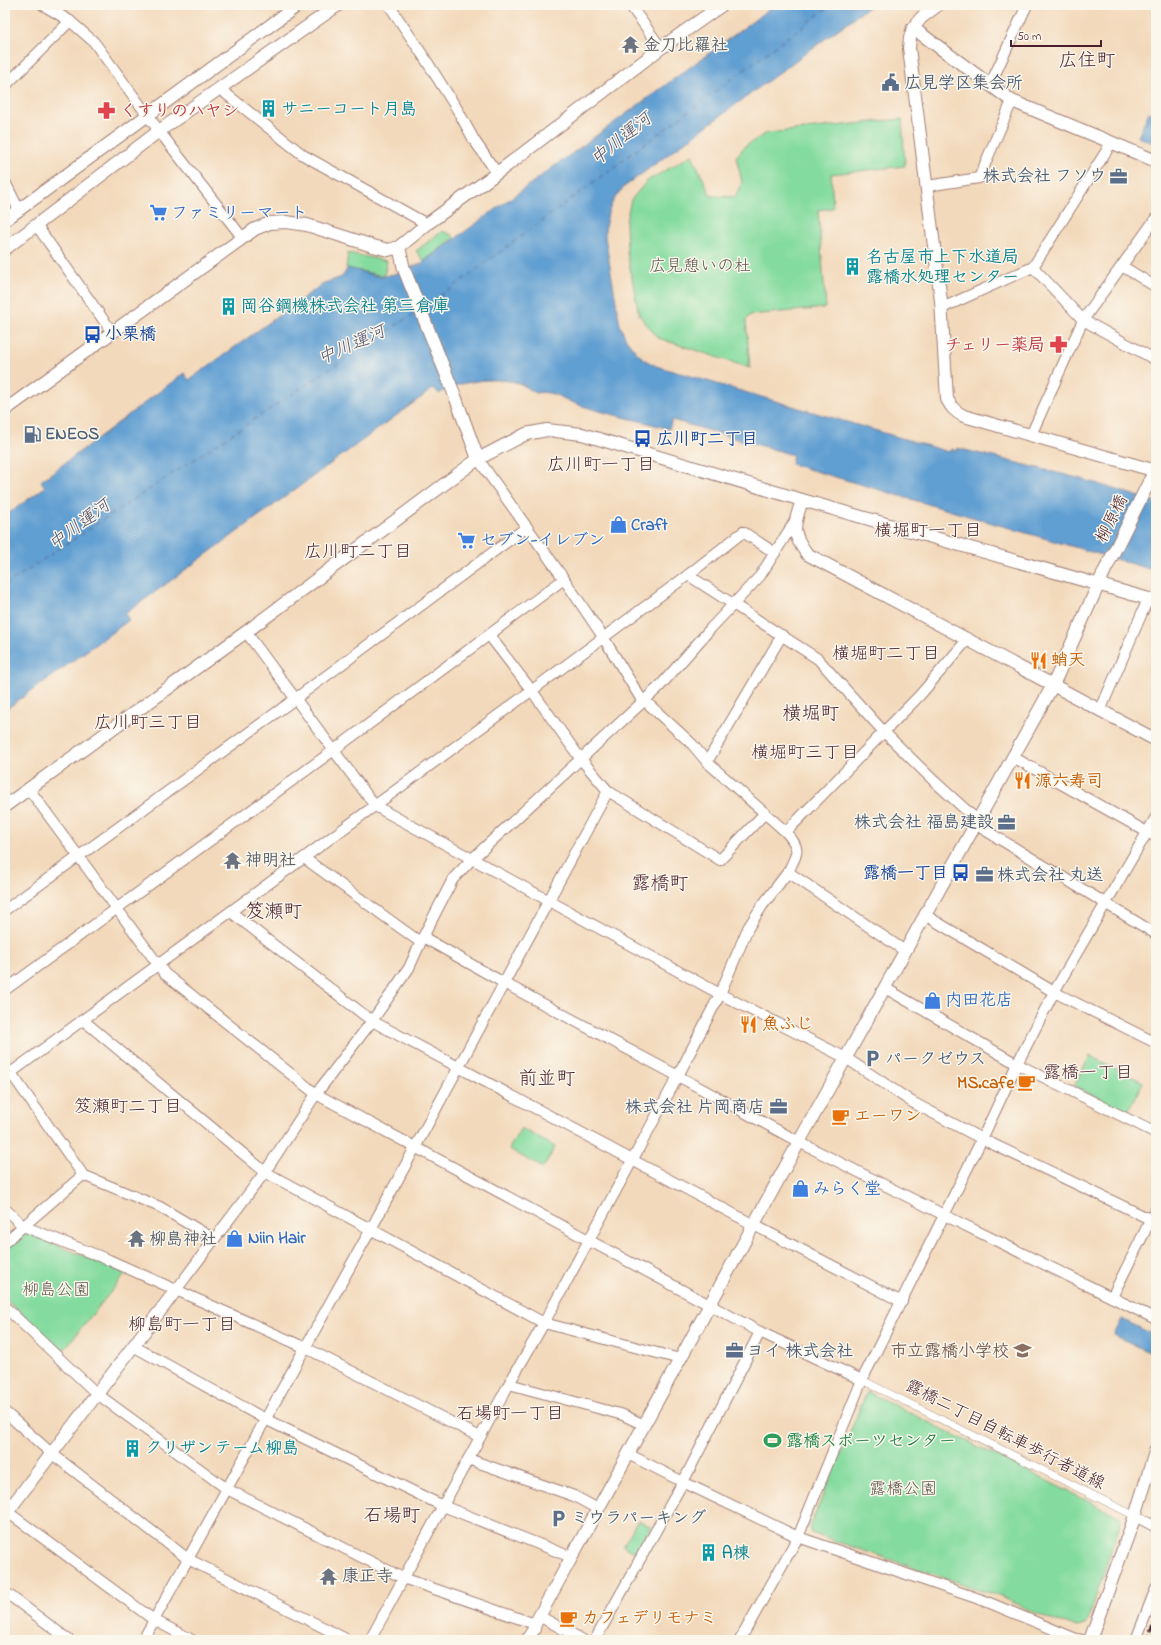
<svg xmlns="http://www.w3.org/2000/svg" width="1161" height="1645" viewBox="0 0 1161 1645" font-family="'Indie Flower','Klee One',sans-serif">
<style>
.green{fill:#84db9f;stroke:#677d65}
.water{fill:#609fd2;stroke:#555f7e}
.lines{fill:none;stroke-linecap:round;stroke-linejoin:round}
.ferry{stroke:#53526e;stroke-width:1;stroke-dasharray:5 4;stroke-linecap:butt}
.pedestrian-casing{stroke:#9e7c73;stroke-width:8}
.minor-casing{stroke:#9e7c73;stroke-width:12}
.tertiary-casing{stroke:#9e7c73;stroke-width:14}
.pedestrian{stroke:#fff;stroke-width:7}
.minor{stroke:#fff;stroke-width:10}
.tertiary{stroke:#fff;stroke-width:12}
.rail{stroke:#4a1f2b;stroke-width:3;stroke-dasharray:6 3;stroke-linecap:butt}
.labels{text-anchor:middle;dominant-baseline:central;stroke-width:3;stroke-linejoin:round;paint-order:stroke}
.worship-label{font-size:17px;font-weight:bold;fill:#5b616d;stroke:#fbf7ec;text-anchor:start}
.service-label{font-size:17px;font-weight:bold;fill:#4e5e75;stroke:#fbf7ec;text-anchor:start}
.culture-label{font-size:17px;font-weight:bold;fill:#0d838f;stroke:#fbf7ec;text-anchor:start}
.health-label{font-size:17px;font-weight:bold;fill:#be3a42;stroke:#fbf7ec;text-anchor:start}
.shop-label{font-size:17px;font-weight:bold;fill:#366cbe;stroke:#fbf7ec;text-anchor:start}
.park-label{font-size:17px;fill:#5b574e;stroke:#fbf7ec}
.transit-label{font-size:17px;font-weight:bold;fill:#164399;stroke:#fbf7ec;text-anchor:start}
.street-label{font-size:17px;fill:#4a1f2b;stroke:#fbf7ec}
.food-label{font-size:17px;font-weight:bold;fill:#c56008;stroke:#fbf7ec;text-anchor:start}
.education-label{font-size:17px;font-weight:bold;fill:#785e54;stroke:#fbf7ec;text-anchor:end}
.leisure-label{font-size:17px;font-weight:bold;fill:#27864d;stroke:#fbf7ec;text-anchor:start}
.water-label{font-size:18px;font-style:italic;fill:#53526e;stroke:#fbf7ec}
.neighbourhood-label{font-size:18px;fill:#4a1f2b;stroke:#fbf7ec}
.quarter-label{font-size:19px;fill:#4a1f2b;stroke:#fbf7ec}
</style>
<rect width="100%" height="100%" fill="#fbf7ec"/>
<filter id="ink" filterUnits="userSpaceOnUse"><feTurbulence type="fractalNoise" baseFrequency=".025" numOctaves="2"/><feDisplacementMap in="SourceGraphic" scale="8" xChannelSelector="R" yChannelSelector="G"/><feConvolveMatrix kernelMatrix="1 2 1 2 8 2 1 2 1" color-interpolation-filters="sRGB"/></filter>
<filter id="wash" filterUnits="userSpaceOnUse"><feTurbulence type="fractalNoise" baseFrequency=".012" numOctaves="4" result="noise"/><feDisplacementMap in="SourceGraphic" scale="16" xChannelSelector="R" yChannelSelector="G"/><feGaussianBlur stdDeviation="0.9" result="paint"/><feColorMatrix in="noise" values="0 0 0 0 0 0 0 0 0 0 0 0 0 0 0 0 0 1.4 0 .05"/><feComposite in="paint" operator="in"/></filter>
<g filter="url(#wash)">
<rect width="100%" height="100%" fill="#f3d9bb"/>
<!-- green -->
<g class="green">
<path d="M 902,119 L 905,166 L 831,174 L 833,208 L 818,210 L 826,308 L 750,315 L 746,320 L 750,368 L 658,338 L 639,315 L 627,252 L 626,221 L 631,200 L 647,181 L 692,155 L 711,196 L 735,197 L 742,182 L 736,157 L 745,146 L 767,133 Z"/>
<path d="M 442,231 L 452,235 L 454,238 L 424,261 L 416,251 Z"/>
<path d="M 348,253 L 387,261 L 384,276 L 346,268 Z"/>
<path d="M 1090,1056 L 1143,1082 L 1127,1113 L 1074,1086 Z"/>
<path d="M 521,1128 L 555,1147 L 543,1168 L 509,1149 Z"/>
<path d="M 24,1232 L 126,1273 L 62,1352 L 5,1299 L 5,1249 Z"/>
<path d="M 868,1392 L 1120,1517 L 1121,1521 L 1087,1623 L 1078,1626 L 1056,1622 L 996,1595 L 811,1533 L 810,1526 L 866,1394 Z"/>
<path d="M 638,1520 L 651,1527 L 636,1553 L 623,1546 Z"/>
</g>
<!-- water -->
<g class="water">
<path d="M 775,5 L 871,5 L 624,187 C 610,201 605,217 605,237 L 620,325 L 626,339 L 636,352 L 645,360 L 656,366 L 949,452 L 951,449 L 956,451 L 957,448 L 1082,479 L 1156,502 L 1156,571 L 791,464 L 793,455 L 672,420 L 669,429 C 637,419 603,414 571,402 C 560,397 549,390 536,393 C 529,389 522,383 514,382 C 494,377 456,381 439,394 L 434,388 L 125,614 L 129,620 L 5,710 L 5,516 L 45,487 L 41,481 L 184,373 L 189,380 L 324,283 L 342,277 L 348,268 L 381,277 L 398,273 L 422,263 Z"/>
<path d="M 1149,112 L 1156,115 L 1156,144 L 1138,137 Z"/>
<path d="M 1122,1319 L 1156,1336 L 1155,1355 L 1114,1335 Z"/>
</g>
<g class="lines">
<!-- ferry -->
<g class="ferry">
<path d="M 425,306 L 453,287 L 831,5"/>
<path d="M 5,585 L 416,312"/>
</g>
</g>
</g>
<g filter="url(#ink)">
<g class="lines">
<defs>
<path id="pedestrian" d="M 862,1380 L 1135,1516"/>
<g id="minor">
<path d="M 43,5 L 70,21 L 94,42 L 159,131 L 242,237"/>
<path d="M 389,5 L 424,57 L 457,109 L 474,140 L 497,173"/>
<path d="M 630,5 L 661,48"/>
<path d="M 990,85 L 1027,5"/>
<path d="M 5,86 L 70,21"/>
<path d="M 220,89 L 303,155 L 427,224"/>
<path d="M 5,182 L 19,210"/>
<path d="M 927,186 L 979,178 L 1012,101"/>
<path d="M 37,226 L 112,332"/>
<path d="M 1122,266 L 1156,287"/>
<path d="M 1033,267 L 1083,320 L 1156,360"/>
<path d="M 942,308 L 1033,267 L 1112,142"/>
<path d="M 1031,435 L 1083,320 L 1156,218"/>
<path d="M 478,459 L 564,579 L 603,637 L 643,702"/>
<path d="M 688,575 L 818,659 L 883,731 L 934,781 L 977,820"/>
<path d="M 246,632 L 375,806 L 720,994 L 846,1058 L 912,1102 L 982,1139 L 1156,1222"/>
<path d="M 489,635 L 532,691 L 580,758 L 608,791 L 720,860 L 765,813"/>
<path d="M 645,701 L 692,744 L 707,762 L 786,832 C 802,850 797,853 788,872 L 905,951"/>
<path d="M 1100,711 L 1148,599"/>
<path d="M 1013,757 L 1156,837"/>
<path d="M 707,762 L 782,635"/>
<path d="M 29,789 L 165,974 L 316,1094 L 760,1332 L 862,1380"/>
<path d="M 975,824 L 1156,934"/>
<path d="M 786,832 L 920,695 L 967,640"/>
<path d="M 304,858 L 420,942"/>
<path d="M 5,910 L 295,699 L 527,527"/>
<path d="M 231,912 L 372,1021 L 754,1225 L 902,1302"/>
<path d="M 925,915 L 1054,992 L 1156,1043"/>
<path d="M 423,937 L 504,983 L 678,1076 L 799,1142 L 944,1215 L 1156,1319"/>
<path d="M 885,988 L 1017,1064 L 1156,1133"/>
<path d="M 5,990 L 334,750 L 564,579"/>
<path d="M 83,1020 L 265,1172 L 544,1323 L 680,1359"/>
<path d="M 11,1073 L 83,1175 L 160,1207 L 214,1239"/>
<path d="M 5,1077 L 508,708 L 688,575 L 743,532 L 775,553"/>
<path d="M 5,1209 L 23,1226 L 109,1260 L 306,1348 L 480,1437"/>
<path d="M 5,1242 L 83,1175"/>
<path d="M 176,1290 L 265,1172 L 316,1094 L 372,1021 L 409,968 L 423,937 L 453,879 L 471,860 L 660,686 L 711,628 L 760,576 L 795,521"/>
<path d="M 1112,1297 L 1156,1209"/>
<path d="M 5,1307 L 96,1393 L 227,1489 L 403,1578 L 535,1624"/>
<path d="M 133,1346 L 265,1419 L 443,1506 L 571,1557"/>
<path d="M 509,1384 L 623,1415 L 644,1425"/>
<path d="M 5,1412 L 51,1453 L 188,1559 L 348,1640"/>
<path d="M 628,1454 L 683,1482 L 798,1537 L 985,1601 L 1074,1638 L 1082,1640"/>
<path d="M 468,1459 L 574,1496 L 598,1509"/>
<path d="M 5,1510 L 154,1620 L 192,1640"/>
<path d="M 1135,1516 L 1156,1527"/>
<path d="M 5,1592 L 69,1640"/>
<path d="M 539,1616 L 583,1640"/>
<path d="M 143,1640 L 371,1229 L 608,791"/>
<path d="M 370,1640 L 509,1384 L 544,1323 L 678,1076 L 720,994 L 748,928 L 762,906 L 788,872"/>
<path d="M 595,1640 L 683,1482 L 760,1332"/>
<path d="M 740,1640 L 798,1537 L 862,1380 L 982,1139 L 1017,1064 L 1054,992 L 1156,817"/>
<path d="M 1136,1640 L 1156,1588"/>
</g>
<g id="tertiary">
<path d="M 913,28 L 921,18 L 938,5"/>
<path d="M 1156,161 L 1012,101 L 913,28 L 910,38 L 909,48 L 941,301 L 947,399 C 951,407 955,412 964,416 L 1156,471"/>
<path d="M 5,220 L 298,5"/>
<path d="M 399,247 L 404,269 L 455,396 L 478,459"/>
<path d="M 5,249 L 159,131 L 338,5"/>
<path d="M 5,410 L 255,229 L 270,223 L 286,222 L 307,225 L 373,246 L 388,250 L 399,247 L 427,224 L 497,173 L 661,48 L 722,5"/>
<path d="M 802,500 C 794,526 790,531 807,554 L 1156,740"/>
<path d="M 5,806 L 246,632 L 478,459 L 526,434 L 547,430 L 582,434 L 802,500 L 1156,601"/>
<path d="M 5,1515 L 176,1290"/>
<path d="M 527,1640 L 534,1629 L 535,1624 L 799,1142 L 1053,685 L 1105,570 L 1156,468"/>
<path d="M 1090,1640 L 1135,1516 L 1156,1449"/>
</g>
</defs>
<!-- pedestrian casing -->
<use href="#pedestrian" class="pedestrian-casing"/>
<!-- minor casing -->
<use href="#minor" class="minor-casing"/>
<!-- tertiary casing -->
<use href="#tertiary" class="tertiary-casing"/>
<!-- pedestrian -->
<use href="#pedestrian" class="pedestrian"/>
<!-- minor -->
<use href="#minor" class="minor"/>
<!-- tertiary -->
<use href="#tertiary" class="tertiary"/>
<!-- rail -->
<path class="rail" d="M 1147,1640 L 1156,1618"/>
</g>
</g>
<!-- icons -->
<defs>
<symbol id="temple-bare" viewBox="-9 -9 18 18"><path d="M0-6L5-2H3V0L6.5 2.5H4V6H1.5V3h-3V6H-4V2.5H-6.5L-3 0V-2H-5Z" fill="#6b7280" stroke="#fbf7ec" stroke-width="2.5" paint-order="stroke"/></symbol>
<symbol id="civic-bare" viewBox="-9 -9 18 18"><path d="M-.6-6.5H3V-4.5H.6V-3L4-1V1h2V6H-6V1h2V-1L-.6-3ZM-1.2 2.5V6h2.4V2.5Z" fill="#5c6f8a" stroke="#fbf7ec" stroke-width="2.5" paint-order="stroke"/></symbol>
<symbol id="building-bare" viewBox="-9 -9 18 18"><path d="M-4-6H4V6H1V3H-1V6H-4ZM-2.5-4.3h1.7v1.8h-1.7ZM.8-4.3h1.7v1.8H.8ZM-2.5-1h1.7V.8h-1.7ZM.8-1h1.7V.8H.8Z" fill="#0f9aa8" stroke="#fbf7ec" stroke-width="2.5" paint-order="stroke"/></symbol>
<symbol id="pharmacy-bare" viewBox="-9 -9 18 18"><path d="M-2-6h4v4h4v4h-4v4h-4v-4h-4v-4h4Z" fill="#e0444e" stroke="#fbf7ec" stroke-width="2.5" paint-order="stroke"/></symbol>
<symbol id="office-bare" viewBox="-9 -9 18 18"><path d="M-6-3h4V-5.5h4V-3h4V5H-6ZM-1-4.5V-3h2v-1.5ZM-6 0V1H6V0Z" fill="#5c6f8a" stroke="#fbf7ec" stroke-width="2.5" paint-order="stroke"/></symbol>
<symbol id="supermarket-bare" viewBox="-9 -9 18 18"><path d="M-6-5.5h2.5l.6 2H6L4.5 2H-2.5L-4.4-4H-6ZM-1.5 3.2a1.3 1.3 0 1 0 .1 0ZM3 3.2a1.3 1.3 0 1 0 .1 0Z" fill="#3f7fe0" stroke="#fbf7ec" stroke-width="2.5" paint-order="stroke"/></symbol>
<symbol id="bus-bare" viewBox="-9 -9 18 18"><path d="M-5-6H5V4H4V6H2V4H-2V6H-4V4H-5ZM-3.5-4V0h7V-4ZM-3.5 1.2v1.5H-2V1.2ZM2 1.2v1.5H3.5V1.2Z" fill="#1a4fb4" stroke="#fbf7ec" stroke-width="2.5" paint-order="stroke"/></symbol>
<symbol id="fuel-bare" viewBox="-9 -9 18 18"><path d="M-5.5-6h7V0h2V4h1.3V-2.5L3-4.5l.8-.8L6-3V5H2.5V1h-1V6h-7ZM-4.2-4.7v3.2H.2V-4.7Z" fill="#5c6f8a" stroke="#fbf7ec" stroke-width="2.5" paint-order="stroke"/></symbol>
<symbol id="shop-bare" viewBox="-9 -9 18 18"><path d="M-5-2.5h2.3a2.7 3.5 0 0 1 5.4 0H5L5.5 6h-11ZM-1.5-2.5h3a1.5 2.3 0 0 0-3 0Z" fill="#3f7fe0" stroke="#fbf7ec" stroke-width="2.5" paint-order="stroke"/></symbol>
<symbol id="restaurant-bare" viewBox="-9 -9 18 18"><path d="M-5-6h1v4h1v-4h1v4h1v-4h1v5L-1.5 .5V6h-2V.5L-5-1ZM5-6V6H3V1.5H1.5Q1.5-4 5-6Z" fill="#e8710a" stroke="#fbf7ec" stroke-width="2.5" paint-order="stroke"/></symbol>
<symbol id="parking-bare" viewBox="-9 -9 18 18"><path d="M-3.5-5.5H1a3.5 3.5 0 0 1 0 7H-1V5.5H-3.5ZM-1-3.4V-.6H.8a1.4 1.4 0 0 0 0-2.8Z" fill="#5c6f8a" stroke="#fbf7ec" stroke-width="2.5" paint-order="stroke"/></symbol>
<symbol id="cafe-bare" viewBox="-9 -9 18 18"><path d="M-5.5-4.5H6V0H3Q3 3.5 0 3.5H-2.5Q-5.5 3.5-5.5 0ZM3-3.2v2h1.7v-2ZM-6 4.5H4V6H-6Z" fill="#e8710a" stroke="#fbf7ec" stroke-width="2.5" paint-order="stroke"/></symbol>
<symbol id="school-bare" viewBox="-9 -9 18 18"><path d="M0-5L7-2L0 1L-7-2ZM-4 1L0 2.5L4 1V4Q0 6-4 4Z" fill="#8d6e63" stroke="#fbf7ec" stroke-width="2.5" paint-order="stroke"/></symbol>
<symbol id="stadium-bare" viewBox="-9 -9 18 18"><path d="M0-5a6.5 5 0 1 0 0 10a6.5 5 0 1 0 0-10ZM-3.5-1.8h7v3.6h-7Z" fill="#2e9e5b" stroke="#fbf7ec" stroke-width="2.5" paint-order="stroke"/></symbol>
</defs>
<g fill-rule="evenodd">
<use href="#temple-bare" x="618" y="32" width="25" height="25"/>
<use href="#civic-bare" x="878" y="70" width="25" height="25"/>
<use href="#building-bare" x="256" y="96" width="25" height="25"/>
<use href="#pharmacy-bare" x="94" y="98" width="25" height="25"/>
<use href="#office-bare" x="1106" y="164" width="25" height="25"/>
<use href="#supermarket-bare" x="146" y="200" width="25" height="25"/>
<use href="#building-bare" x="840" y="254" width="25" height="25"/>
<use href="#building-bare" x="216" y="294" width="25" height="25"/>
<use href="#bus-bare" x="80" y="322" width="25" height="25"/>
<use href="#pharmacy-bare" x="1046" y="332" width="25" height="25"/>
<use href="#fuel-bare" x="20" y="422" width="25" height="25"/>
<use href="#bus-bare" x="630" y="426" width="25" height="25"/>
<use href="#shop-bare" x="606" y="512" width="25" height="25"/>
<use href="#supermarket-bare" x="454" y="528" width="25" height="25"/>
<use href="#restaurant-bare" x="1026" y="648" width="25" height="25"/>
<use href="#restaurant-bare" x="1010" y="768" width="25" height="25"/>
<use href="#office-bare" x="994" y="810" width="25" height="25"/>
<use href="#temple-bare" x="220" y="848" width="25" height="25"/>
<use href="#bus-bare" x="948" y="860" width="25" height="25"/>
<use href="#office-bare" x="972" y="862" width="25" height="25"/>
<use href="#shop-bare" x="920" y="988" width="25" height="25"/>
<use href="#restaurant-bare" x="736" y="1012" width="25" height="25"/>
<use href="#parking-bare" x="860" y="1046" width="25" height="25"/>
<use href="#cafe-bare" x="1014" y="1070" width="25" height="25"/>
<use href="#office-bare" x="766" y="1094" width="25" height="25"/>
<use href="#cafe-bare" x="828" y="1104" width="25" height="25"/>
<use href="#shop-bare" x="788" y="1176" width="25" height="25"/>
<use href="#shop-bare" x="222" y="1226" width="25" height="25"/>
<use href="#temple-bare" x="124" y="1226" width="25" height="25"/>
<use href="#office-bare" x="722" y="1338" width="25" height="25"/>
<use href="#school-bare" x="1010" y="1338" width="25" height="25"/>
<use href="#stadium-bare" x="760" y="1428" width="25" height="25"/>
<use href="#building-bare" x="120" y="1436" width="25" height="25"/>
<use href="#parking-bare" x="546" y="1506" width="25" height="25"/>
<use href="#building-bare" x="696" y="1540" width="25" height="25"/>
<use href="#temple-bare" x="316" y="1564" width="25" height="25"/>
<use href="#cafe-bare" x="556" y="1606" width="25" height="25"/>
</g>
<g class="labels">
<!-- worship labels -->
<g class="worship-label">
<text x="643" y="45">金刀比羅社</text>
<text x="245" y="860">神明社</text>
<text x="149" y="1239">柳島神社</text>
<text x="342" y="1576">康正寺</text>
</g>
<!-- service labels -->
<g class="service-label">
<text x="904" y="83">広見学区集会所</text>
<text x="1106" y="176" text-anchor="end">株式会社 フソウ</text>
<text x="45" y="434">ENEOS</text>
<text x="994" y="822" text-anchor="end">株式会社 福島建設</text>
<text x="997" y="875">株式会社 丸送</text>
<text x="885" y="1059">パークゼウス</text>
<text x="765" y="1107" text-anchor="end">株式会社 片岡商店</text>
<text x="747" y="1351">ヨイ 株式会社</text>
<text x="571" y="1518">ミウラパーキング</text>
</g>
<!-- culture labels -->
<g class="culture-label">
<text x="281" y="109">サニーコート月島</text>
<text x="866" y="257">名古屋市上下水道局<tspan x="866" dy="20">露橋水処理センター</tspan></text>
<text x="241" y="306">岡谷鋼機株式会社 第三倉庫</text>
<text x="145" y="1448">クリザンテーム柳島</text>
<text x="722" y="1553">A棟</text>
</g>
<!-- health labels -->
<g class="health-label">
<text x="120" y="111">くすりのハヤシ</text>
<text x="1045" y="345" text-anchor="end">チェリー薬局</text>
</g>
<!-- shop labels -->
<g class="shop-label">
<text x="171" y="213">ファミリーマート</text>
<text x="631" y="525">Craft</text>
<text x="480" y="540">セブン-イレブン</text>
<text x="945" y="1000">内田花店</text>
<text x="813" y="1189">みらく堂</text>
<text x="248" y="1238">Niin Hair</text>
</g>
<!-- park labels -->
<g class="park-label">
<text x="700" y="266">広見憩いの杜</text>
<text x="56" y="1290">柳島公園</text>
<text x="903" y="1489">露橋公園</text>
</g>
<!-- transit labels -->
<g class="transit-label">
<text x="105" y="334">小栗橋</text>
<text x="656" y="439">広川町二丁目</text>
<text x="948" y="873" text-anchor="end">露橋一丁目</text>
</g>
<!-- street labels -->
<g class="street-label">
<text transform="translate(1112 519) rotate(-63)">柳原橋</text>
<text transform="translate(1005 1435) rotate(27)">露橋二丁目自転車歩行者道線</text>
</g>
<!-- food labels -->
<g class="food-label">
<text x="1051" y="660">蛸天</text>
<text x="1035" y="781">源六寿司</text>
<text x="762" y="1024">魚ふじ</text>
<text x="1014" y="1083" text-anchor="end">MS.cafe</text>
<text x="854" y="1116">エーワン</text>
<text x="582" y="1618">カフェデリモナミ</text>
</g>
<!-- education labels -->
<g class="education-label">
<text x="1009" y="1351">市立露橋小学校</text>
</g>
<!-- leisure labels -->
<g class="leisure-label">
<text x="786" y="1441">露橋スポーツセンター</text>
</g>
<!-- water labels -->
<g class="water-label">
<text transform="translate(622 140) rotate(-39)">中川運河</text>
<text transform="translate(352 346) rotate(-24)">中川運河</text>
<text transform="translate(80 526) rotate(-37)">中川運河</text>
</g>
<!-- neighbourhood labels -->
<g class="neighbourhood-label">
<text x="601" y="466">広川町一丁目</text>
<text x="928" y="532">横堀町一丁目</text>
<text x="358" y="553">広川町二丁目</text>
<text x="886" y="655">横堀町二丁目</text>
<text x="148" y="724">広川町三丁目</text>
<text x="805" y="754">横堀町三丁目</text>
<text x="1088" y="1074">露橋一丁目</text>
<text x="128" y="1108">笈瀬町二丁目</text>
<text x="182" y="1326">柳島町一丁目</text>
<text x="510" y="1415">石場町一丁目</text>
</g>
<!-- quarter labels -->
<g class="quarter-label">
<text x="1087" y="61">広住町</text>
<text x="811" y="714">横堀町</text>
<text x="660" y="884">露橋町</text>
<text x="274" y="912">笈瀬町</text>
<text x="547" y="1079">前並町</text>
<text x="392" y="1516">石場町</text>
</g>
</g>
<!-- margin -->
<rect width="1161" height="1645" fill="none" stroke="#fbf7ec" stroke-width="20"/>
<!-- scale -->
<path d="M1011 40v6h90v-6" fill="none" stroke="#4a1f2b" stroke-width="2"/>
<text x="1017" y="40" font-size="12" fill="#4a1f2b" stroke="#fbf7ec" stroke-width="3" paint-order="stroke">50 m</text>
</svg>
